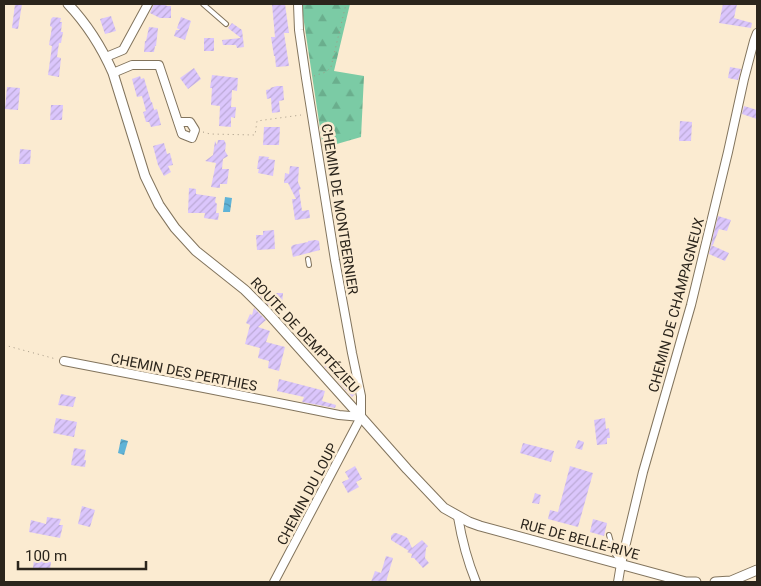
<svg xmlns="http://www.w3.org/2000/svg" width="761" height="586" viewBox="0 0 761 586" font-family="Roboto,sans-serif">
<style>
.forest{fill:url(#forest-firs)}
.water{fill:url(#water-waves)}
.building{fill:url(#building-hatch)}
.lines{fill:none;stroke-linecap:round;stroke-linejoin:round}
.service-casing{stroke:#82745d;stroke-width:6}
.minor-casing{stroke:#82745d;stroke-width:10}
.tertiary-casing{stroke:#82745d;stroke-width:11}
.path{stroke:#a39784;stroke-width:1;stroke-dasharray:1 4;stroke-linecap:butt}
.service{stroke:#fff;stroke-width:4}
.minor{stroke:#fff;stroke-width:8}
.tertiary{stroke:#fff;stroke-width:9}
.labels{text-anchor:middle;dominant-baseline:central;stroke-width:5;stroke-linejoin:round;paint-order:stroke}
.street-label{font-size:14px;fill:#2b251c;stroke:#fbebd1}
</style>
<defs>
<pattern id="forest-firs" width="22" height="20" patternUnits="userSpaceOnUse" patternTransform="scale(1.25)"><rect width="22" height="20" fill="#7bcba5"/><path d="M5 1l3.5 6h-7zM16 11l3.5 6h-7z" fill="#6aae8d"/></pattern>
<pattern id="water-waves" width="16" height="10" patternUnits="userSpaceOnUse" patternTransform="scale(1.25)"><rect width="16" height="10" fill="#5fb3d7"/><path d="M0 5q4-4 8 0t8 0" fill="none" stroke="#4f91ae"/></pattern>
<pattern id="building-hatch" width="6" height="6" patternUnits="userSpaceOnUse" patternTransform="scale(1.25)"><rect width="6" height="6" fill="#dbc6fc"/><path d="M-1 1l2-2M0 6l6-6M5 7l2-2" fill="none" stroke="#bcaad7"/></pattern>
</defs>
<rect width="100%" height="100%" fill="#fbebd1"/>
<!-- forest -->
<path class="forest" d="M 303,4 L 350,4 L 334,71 L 364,76 L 361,137 L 323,148 L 302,9 Z"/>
<!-- water -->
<g class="water">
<path d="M 225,197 L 232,198 L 230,212 L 223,212 Z"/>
<path d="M 121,439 L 128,441 L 124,455 L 118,453 Z"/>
</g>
<!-- building -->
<g class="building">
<path d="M 15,4 L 22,4 L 18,29 L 12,28 Z"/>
<path d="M 154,4 L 163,4 L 167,6 L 171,6 L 171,18 L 160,18 L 150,13 Z"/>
<path d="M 272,4 L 285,4 L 289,33 L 284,33 L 289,66 L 276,67 L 275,56 L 274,56 L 271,37 L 275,37 Z"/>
<path d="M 723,4 L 737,4 L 734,18 L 752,23 L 751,28 L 719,23 Z"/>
<path d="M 111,16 L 116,31 L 105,34 L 100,19 Z"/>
<path d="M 53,17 L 61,18 L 60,22 L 62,22 L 61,32 L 63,32 L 61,43 L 59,43 L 57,57 L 61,58 L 59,77 L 48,75 L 52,46 L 49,45 L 52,27 L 50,26 L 51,19 Z"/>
<path d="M 181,17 L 191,21 L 185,40 L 174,36 L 176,30 L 180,30 L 177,28 Z"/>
<path d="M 232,23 L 242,30 L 244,47 L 237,48 L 236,45 L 223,45 L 222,40 L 241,38 L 228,28 Z"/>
<path d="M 149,27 L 158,28 L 156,46 L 155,46 L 154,52 L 144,52 L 145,41 L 146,41 Z"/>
<rect x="204" y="38" width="10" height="13"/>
<path d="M 730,67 L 741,69 L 738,80 L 728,78 Z"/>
<path d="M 194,68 L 201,79 L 188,89 L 180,78 Z"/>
<path d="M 212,75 L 238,78 L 237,91 L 232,90 L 231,107 L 236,107 L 235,118 L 231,117 L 231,127 L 219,126 L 220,106 L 211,105 L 212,88 L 210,88 Z"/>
<path d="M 140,76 L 141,79 L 144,78 L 151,102 L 152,102 L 154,110 L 157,109 L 161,125 L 151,127 L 149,122 L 146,122 L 143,112 L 146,111 L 142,96 L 137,97 L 132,79 Z"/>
<path d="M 277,86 L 283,86 L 284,100 L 279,101 L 280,112 L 272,113 L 271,98 L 267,99 L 266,90 L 271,89 L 270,88 Z"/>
<path d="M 7,87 L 20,88 L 18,110 L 5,109 Z"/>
<path d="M 51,105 L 63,105 L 62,120 L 50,120 Z"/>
<path d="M 744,106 L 757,110 L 757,119 L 742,114 Z"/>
<path d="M 680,121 L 692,122 L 691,141 L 679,141 Z"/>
<path d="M 264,127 L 280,127 L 279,145 L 263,145 Z"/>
<path d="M 218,140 L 224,140 L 226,144 L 225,151 L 228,156 L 223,159 L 222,169 L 229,169 L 227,184 L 220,184 L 220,188 L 211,187 L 216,163 L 205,161 L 213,155 L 215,141 L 217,145 Z"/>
<path d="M 164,143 L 167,154 L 170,153 L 173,165 L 168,166 L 171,172 L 164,176 L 158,165 L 153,146 Z"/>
<path d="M 20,149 L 31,150 L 30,164 L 19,164 Z"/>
<path d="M 259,156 L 269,157 L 268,159 L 275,160 L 273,176 L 258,173 L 259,169 L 257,169 Z"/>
<path d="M 290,166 L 299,167 L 298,182 L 301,189 L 299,190 L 302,211 L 309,210 L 310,218 L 295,220 L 292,199 L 296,199 L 288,183 L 284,183 L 285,173 L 289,174 Z"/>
<path d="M 189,188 L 196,189 L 196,194 L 216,197 L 215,202 L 217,204 L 216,213 L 219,213 L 218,220 L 204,218 L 205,213 L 188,213 Z"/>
<path d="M 718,216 L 731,220 L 727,231 L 719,229 L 713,245 L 711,245 Z"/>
<path d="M 274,230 L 275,249 L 257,250 L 256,235 L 263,235 L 263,231 Z"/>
<path d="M 316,240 L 319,241 L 320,250 L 293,257 L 291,247 L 293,245 L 308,242 L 308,241 Z"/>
<path d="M 711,245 L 729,253 L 725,261 L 709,254 Z"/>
<path d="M 268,286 L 272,293 L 283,293 L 282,305 L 269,306 L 254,290 Z"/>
<path d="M 254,308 L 266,320 L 258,327 L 270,331 L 266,342 L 285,347 L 279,371 L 268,368 L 269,361 L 258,358 L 260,348 L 245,344 L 250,325 L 246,323 L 250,314 L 252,315 Z"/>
<path d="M 333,359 L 343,371 L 339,375 L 355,394 L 352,397 L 324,366 Z"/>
<path d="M 279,379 L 325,391 L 322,401 L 336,405 L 335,408 L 302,402 L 304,397 L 277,391 Z"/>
<path d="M 61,394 L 76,397 L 73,407 L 58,405 Z"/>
<path d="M 56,418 L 77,422 L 74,437 L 53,433 Z"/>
<path d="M 605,418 L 606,429 L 609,428 L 610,438 L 607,438 L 607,444 L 597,445 L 594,420 Z"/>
<path d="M 578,440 L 584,442 L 582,450 L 575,448 Z"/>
<path d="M 523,443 L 554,451 L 551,462 L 520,453 Z"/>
<path d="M 74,448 L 86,450 L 84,460 L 86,460 L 85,467 L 71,465 Z"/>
<path d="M 355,466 L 362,479 L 356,482 L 359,487 L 348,493 L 342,482 L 349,479 L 345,472 Z"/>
<path d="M 570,466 L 593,473 L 578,527 L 548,519 L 550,510 L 558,512 Z"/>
<path d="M 535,493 L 541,495 L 539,504 L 532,503 Z"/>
<path d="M 82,506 L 95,510 L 90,527 L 78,524 Z"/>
<path d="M 47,517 L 61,519 L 59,525 L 63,525 L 60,538 L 29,532 L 31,520 L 46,524 Z"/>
<path d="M 593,519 L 607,523 L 604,536 L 590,532 Z"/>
<path d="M 394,533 L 396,533 L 406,537 L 408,539 L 412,548 L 422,540 L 428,546 L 426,548 L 425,558 L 429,563 L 423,568 L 414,558 L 411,558 L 412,554 L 407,552 L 409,551 L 391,540 L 391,536 Z"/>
<path d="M 386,556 L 393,558 L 386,582 L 371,582 L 375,571 L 381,573 Z"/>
<path d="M 34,560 L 51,562 L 50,570 L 33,568 Z"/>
</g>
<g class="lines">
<defs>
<g id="service">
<path d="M 203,4 L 226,24"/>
<path d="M 308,259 L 309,265"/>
<path d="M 609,535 L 614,553 L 620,562"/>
</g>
<g id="minor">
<path d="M 106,57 L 123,50 L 148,4"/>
<path d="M 113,73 L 132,65 L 159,65 L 182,134 L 192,138 L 195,130 L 190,122 L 178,122"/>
<path d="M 64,361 L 209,389 L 339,415 L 361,417"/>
<path d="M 458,517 C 462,541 467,560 476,582"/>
<path d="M 274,582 L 361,417 L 361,396 L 352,353 L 335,260 L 306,78 L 299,30 L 298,4"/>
<path d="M 618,582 L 621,564 L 643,472 L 691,305 L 728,152 L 744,79 L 754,41 L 757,33"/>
</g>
<g id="tertiary">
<path d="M 68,4 C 87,24 102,48 113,73 L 145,176 L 159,205 L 175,228 L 196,251 L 245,290 L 267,312 L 361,417 L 407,469 L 444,508 L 469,522 L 480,526 L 686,582 L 696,582"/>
<path d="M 715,582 L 731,581 L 757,570"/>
</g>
</defs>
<!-- service casing -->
<use href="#service" class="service-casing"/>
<!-- minor casing -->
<use href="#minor" class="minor-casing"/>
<!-- tertiary casing -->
<use href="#tertiary" class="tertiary-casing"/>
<!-- path -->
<g class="path">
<path d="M 314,76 L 326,72 L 331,67 L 346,4"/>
<path d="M 203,132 L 210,134 L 255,135 L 257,121 L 301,115"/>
<path d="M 4,345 L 56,359"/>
</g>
<!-- service -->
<use href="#service" class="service"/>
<!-- minor -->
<use href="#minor" class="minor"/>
<!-- tertiary -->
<use href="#tertiary" class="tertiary"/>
</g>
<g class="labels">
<!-- street labels -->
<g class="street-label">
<text transform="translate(340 209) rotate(81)">CHEMIN DE MONTBERNIER</text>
<text transform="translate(676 305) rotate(-75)">CHEMIN DE CHAMPAGNEUX</text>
<text transform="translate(305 335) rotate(47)">ROUTE DE DEMPTÉZIEU</text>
<text transform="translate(184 372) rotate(11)">CHEMIN DES PERTHIES</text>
<text transform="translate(307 494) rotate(-62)">CHEMIN DU LOUP</text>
<text transform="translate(580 539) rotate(15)">RUE DE BELLE-RIVE</text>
</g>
</g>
<!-- border -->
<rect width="761" height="586" fill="none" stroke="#2b251c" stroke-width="10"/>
<!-- scale -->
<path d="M18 561v8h128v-8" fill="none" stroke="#2b251c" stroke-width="2.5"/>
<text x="25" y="561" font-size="15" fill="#2b251c" stroke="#fbebd1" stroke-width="4" paint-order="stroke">100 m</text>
</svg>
